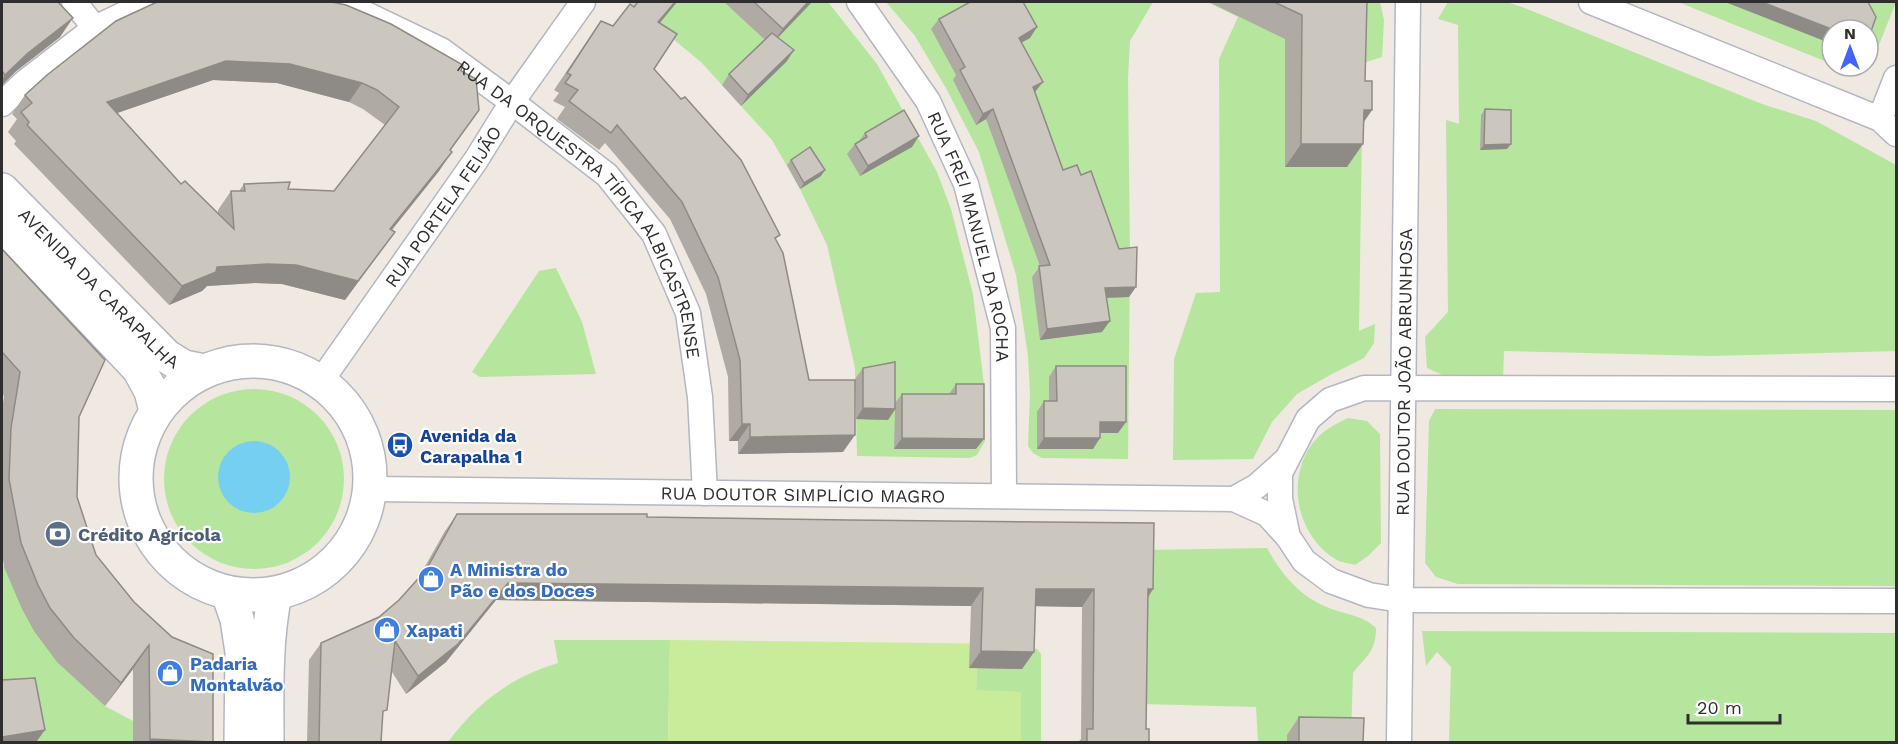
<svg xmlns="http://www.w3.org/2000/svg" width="1898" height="744" viewBox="0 0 1898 744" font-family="'Work Sans',sans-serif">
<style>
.green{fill:#b6e59e}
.pitch{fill:#c9ec9a}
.water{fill:#75cff0}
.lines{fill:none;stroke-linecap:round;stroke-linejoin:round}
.street-casing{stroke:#b4b7c1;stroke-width:27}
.secondary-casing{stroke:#b4b7c1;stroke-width:36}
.street{stroke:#fff;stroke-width:24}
.secondary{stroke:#fff;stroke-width:33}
.wall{fill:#afaba4;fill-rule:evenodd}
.shaded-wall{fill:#8e8b86}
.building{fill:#cbc7bf;stroke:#8e8b86;stroke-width:1.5;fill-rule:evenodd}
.labels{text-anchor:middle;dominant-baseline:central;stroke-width:4.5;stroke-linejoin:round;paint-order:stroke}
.street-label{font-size:18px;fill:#2e2e2e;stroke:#fff}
.transit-label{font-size:18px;font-weight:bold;fill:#164399;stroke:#fff;text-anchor:start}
.service-label{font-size:18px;font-weight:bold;fill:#4e5e75;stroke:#fff;text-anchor:start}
.shop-label{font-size:18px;font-weight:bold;fill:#366cbe;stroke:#fff;text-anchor:start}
</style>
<rect width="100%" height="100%" fill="#efe9e1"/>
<!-- green -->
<g class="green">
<path d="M 628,2 L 828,2 L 877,64 L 937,172 L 951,209 L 973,294 L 984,385 L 985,441 L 977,455 L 970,458 L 857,456 L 855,368 L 827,245 L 800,189 L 772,140 L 701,62 Z"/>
<path d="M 886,2 L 1153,2 L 1130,41 L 1128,78 L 1130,257 L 1128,459 L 1042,458 L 1033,453 L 1028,446 L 1030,393 L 1028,356 L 1016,275 L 979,152 L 947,90 L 915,36 Z"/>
<path d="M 1207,2 L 1380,2 L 1384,20 L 1382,57 L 1363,63 L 1359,331 L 1375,324 L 1374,343 L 1364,358 L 1330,375 L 1297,394 L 1272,422 L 1253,459 L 1173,460 L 1174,359 L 1196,293 L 1220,292 L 1219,59 L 1238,17 Z"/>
<path d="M 1448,2 L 1506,2 L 1522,7 L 1762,104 L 1816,121 L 1896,165 L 1896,351 L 1711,356 L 1504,351 L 1503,378 L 1447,377 L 1427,368 L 1425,337 L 1448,312 L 1446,120 L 1459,124 L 1458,25 L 1438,19 Z"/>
<path d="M 1678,2 L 1896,2 L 1875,55 L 1868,61 L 1868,30 L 1832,30 L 1832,64 Z"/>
<path d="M 556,268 L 582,322 L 596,374 L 480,377 L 472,372 L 539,271 Z"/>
<circle cx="254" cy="479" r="90"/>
<path d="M 1435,409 L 1896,410 L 1896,586 L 1458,584 L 1436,577 L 1425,563 L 1429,421 Z"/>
<path d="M 1348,418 L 1367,421 L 1380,434 L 1381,543 L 1368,556 L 1355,565 C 1349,563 1342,563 1337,560 C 1295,536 1284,474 1317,438 C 1326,429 1337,423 1348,418 Z"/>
<path d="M 1267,548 C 1282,575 1299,596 1329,608 C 1346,615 1363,615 1376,628 C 1376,652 1366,656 1353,673 L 1351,735 L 1287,735 L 1287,742 L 1258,742 L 1256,707 L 1143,704 L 1145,550 Z"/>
<path d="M 2,564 L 57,661 L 105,706 L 133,721 L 133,742 L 26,742 L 37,740 L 2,691 Z"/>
<path d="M 1422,631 L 1896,633 L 1896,742 L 1449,742 L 1451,667 L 1437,652 L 1426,666 Z"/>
<path d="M 554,640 L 670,640 L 668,742 L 448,742 C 477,703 511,677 558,663 Z"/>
<path d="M 1023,644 L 1037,649 L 1041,654 L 1041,742 L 1021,742 L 1021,692 L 976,691 L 977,668 L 1022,669 Z"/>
</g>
<!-- pitch -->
<path class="pitch" d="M 670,640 L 1023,644 L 1022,669 L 977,668 L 976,690 L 1021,692 L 1021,742 L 668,742 Z"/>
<!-- water -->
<circle class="water" cx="254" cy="477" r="36"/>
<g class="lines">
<defs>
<g id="street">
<path d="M 74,2 L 95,28"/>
<path id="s1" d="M 341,2 L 441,50 L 512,102 L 607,175 L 654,234 L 688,313 L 700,397 L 705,493"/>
<path id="s2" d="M 859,2 L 928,101 L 966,184 L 1003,328 L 1004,496"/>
<path d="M 1591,2 L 1880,119 L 1896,134"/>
<path d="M 2,104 L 24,83 L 95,28 L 149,2"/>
<path d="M 1880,119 L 1896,78"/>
<path id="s3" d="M 321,381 L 476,160 L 512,102 L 583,2"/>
<path d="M 1896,389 L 1364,388 L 1330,400 L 1308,419 L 1280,473 L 1280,499 L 1288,537 L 1304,561 L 1331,581 L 1369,595 L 1401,600 L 1896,601"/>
<path id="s4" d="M 371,489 L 1234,499 L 1267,514 L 1288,537"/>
<path d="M 1234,499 L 1257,486 L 1286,460"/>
<path id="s5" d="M 1399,742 L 1408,2"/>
</g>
<g id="secondary">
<path id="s6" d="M 2,190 L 166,356 L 184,367 L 204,371"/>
<path d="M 2,224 L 139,369 L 151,391 L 156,411"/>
<circle cx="253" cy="478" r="117"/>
<path d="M 228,593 L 237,619 L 242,652 L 241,742"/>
<path d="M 267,742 C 267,693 265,643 275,594"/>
</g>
</defs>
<!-- street casing -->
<use href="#street" class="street-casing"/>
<!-- secondary casing -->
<use href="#secondary" class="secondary-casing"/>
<!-- street -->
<use href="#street" class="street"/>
<!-- secondary -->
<use href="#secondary" class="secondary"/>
</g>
<!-- wall -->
<g class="wall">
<path d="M 2,2 L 60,37 L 15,72 L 2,85 Z"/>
<path d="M 724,2 L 812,2 L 778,37 L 787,61 L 741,106 L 722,85 L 729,74 L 765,40 Z"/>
<path d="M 1209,2 L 1367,2 L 1365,81 L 1372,110 L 1364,122 L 1347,167 L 1285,167 L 1285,39 Z"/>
<path d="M 634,7 L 659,23 L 654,69 L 776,241 L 809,380 L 843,452 L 738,454 L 738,441 L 729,441 L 728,377 L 706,294 L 670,219 L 605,143 L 599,150 L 557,119 L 565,107 L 553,101 L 559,93 L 554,90 L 589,38 L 601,21 L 613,26 Z"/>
<path d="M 939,19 L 1030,38 L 1021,43 L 1035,92 L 1063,170 L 1129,297 L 1107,298 L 1102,332 L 1040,340 L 1032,277 L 1040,266 L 986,119 L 976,125 L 953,80 L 956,75 L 931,29 Z"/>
<path d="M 461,71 L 450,150 L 439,171 L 392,230 L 381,251 L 345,300 L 282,284 L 255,283 L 207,286 L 202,291 L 169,305 L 14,144 L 16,141 L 8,132 L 17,119 L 12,114 L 25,95 L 47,75 ZM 213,80 L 277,83 L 349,102 L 363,109 L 385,125 L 334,191 L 288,189 L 244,184 L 239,191 L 231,191 L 218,210 L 218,213 L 181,184 L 117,113 Z"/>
<path d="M 1485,109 L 1507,149 L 1480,150 L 1481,115 Z"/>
<path d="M 865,133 L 912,147 L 860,176 L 847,154 L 855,144 L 859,141 Z"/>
<path d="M 791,160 L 821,176 L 800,189 L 787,165 Z"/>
<path d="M 2,249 L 79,417 L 77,497 L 96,555 L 212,742 L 133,742 L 133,669 L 105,706 L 57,662 L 34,631 L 22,609 L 4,567 L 2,552 L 2,410 L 4,396 L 2,394 Z"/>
<path d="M 1056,366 L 1118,433 L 1100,433 L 1093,449 L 1037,449 L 1037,412 L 1044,401 L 1049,401 L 1049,377 Z"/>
<path d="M 863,368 L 895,403 L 902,394 L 949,394 L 956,384 L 976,449 L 894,449 L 895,410 L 888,420 L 856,419 L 855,379 Z"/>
<path d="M 457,514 L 647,517 L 1153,589 L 1148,598 L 1146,729 L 1149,742 L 1078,742 L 1081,739 L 1082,607 L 1035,606 L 1034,652 L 1022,669 L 969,668 L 971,606 L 496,600 L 446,662 L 406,694 L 392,672 L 382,717 L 381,742 L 307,742 L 309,660 L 321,643 L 379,617 L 399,600 L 419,577 L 445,531 Z"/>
<path d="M 1299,717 L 1363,742 L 1287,742 L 1287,735 Z"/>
</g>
<!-- shaded-wall -->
<g class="shaded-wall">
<path d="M 675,2 L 677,2 L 646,40 L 658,22 Z"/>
<path d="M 808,2 L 812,2 L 770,46 L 783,29 Z"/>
<path d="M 1725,2 L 1762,2 L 1834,30 L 1832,30 L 1832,44 Z"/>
<path d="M 73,18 L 60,37 L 15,72 L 2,85 L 2,80 L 5,75 L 28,53 Z"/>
<path d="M 1037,27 L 1030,38 L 1011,48 L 1019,38 Z"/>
<path d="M 794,50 L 787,61 L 741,106 L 748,95 Z"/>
<path d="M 226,61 L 290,64 L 362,83 L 349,102 L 277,83 L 213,80 L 94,121 L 107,102 Z"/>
<path d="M 1043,82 L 1035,92 L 1033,87 Z"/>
<path d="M 993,109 L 986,119 L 976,125 L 983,114 Z"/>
<path d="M 1364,110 L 1372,110 L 1355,134 Z"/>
<path d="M 919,136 L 912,147 L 860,176 L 868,166 Z"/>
<path d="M 1301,144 L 1363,144 L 1347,167 L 1285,167 Z"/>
<path d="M 1511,144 L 1507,149 L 1480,150 L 1484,145 Z"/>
<path d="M 452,152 L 439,171 L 377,248 L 390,229 Z"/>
<path d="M 825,170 L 821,176 L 800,189 L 804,183 Z"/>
<path d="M 395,232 L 345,300 L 282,284 L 255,283 L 207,286 L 202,291 L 169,305 L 182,286 L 217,267 L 268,264 Z"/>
<path d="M 1136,287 L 1129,297 L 1098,298 L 1105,288 Z"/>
<path d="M 1110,321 L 1102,332 L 1040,340 L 1047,329 Z"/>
<path d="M 863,408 L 895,409 L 888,420 L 856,419 Z"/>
<path d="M 1100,422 L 1126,422 L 1118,433 L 1093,433 Z"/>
<path d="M 742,424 L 750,424 L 738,441 L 729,441 Z"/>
<path d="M 855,435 L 843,452 L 738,454 L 750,437 Z"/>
<path d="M 902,438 L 984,439 L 976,449 L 894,449 Z"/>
<path d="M 1044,438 L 1100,438 L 1093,449 L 1037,449 Z"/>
<path d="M 508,583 L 983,588 L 971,606 L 496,600 L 446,662 L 406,694 L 418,676 Z"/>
<path d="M 1036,589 L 1094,589 L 1082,607 L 1024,606 Z"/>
<path d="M 1148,589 L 1153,589 L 1141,607 Z"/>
<path d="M 149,645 L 133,669 L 105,706 L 121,683 Z"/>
<path d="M 981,651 L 1034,652 L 1022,669 L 969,668 Z"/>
<path d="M 45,730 L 37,741 L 26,742 L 2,742 L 2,737 Z"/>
<path d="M 150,739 L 213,742 L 148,742 Z"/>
</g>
<!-- building -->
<g class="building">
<path d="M 2,2 L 58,2 L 73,18 L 28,53 L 5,75 L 2,71 Z"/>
<path d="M 157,2 L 332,2 L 346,5 L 391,24 L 463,65 L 461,71 L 476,79 L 479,110 L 450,150 L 452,152 L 390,229 L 395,232 L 358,281 L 296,265 L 268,264 L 217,267 L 216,272 L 182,286 L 27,125 L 29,122 L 21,112 L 32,103 L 25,95 L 47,75 L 116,21 ZM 226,61 L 290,64 L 362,83 L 377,90 L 399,107 L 334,191 L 288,189 L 290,182 L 244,184 L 245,191 L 231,191 L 234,229 L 185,181 L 181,184 L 107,102 Z"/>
<path d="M 638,2 L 675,2 L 658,22 L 677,34 L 654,69 L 681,99 L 685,97 L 741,160 L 780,235 L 775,238 L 783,253 L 809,380 L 855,380 L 855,435 L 750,437 L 750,424 L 742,424 L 740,360 L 718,277 L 682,202 L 617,125 L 611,133 L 569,101 L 578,90 L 565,83 L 571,75 L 567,73 L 601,21 L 613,26 L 630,4 L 634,7 Z"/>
<path d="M 754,2 L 808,2 L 783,29 Z"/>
<path d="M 970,2 L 1023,2 L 1037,27 L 1019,38 L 1043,82 L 1033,87 L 1063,170 L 1077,165 L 1081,175 L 1091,171 L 1119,249 L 1137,247 L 1136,287 L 1105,288 L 1110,321 L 1047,329 L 1039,266 L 1050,265 L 993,109 L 983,114 L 960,70 L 965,67 L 939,19 Z"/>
<path d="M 1274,2 L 1367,2 L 1365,81 L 1372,81 L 1372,110 L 1364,110 L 1363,144 L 1301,144 L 1302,15 Z"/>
<path d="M 1762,2 L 1868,2 L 1876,17 L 1868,40 L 1868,30 L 1834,30 Z"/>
<path d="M 772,33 L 794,50 L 748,95 L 729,74 Z"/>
<path d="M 1485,109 L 1511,110 L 1511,144 L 1484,145 Z"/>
<path d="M 904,110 L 919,136 L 868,166 L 855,144 L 867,137 L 865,133 Z"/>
<path d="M 810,147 L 825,170 L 804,183 L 791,160 Z"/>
<path d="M 2,249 L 105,360 L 79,417 L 77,497 L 96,555 L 134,602 L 172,637 L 213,654 L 213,742 L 150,739 L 149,645 L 121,683 L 74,638 L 50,608 L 38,585 L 21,543 L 9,479 L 11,428 L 20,372 L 2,352 Z"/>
<path d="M 895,362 L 895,409 L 863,408 L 863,368 Z"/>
<path d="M 1056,366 L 1126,366 L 1126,422 L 1100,422 L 1100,438 L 1044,438 L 1044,401 L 1057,401 Z"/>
<path d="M 956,384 L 984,384 L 984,439 L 902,438 L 902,394 L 956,394 Z"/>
<path d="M 457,514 L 647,514 L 647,517 L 849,520 L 1154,523 L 1153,589 L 1148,589 L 1146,729 L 1149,729 L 1149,742 L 1087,742 L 1087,729 L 1093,729 L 1094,589 L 1036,589 L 1034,652 L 981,651 L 983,588 L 508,583 L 458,644 L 418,676 L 395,641 L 387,710 L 383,711 L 381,742 L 319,742 L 321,643 L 379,617 L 399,600 L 426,570 Z"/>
<path d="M 35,678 L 45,730 L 2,737 L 2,680 Z"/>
<path d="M 1299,717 L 1364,718 L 1363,742 L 1299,742 Z"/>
</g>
<!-- icons -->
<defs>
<symbol id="bus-disc" viewBox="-11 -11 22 22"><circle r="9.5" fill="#1a4fb4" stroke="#fff"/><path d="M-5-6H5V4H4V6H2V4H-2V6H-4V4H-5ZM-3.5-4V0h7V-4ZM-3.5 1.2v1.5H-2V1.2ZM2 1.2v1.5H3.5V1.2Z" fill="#fff"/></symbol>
<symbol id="bank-disc" viewBox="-11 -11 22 22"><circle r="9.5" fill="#5c6f8a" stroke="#fff"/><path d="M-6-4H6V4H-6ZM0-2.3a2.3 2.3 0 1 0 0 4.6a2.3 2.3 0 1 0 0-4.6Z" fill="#fff"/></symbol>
<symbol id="shop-disc" viewBox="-11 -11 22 22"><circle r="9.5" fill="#3f7fe0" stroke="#fff"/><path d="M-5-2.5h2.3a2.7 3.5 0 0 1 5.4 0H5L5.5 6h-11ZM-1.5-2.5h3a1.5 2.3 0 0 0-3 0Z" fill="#fff"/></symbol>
</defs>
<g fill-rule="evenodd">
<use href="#bus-disc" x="385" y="430" width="30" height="30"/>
<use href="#bank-disc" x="43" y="519" width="30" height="30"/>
<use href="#shop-disc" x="416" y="564" width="30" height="30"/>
<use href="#shop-disc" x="372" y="615" width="30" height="30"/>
<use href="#shop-disc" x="155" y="658" width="30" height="30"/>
</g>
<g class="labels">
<!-- street labels -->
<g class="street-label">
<text stroke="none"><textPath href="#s3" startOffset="213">RUA PORTELA FEIJÃO</textPath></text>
<text stroke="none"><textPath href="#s1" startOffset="330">RUA DA ORQUESTRA TÍPICA ALBICASTRENSE</textPath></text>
<text stroke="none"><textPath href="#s2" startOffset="264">RUA FREI MANUEL DA ROCHA</textPath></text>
<text stroke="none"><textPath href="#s6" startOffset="138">AVENIDA DA CARAPALHA</textPath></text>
<text stroke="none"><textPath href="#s5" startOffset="370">RUA DOUTOR JOÃO ABRUNHOSA</textPath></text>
<text stroke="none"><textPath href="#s4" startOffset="432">RUA DOUTOR SIMPLÍCIO MAGRO</textPath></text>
</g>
<!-- transit labels -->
<g class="transit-label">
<text x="420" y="435">Avenida da<tspan x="420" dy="21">Carapalha 1</tspan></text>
</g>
<!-- service labels -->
<g class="service-label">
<text x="78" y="534">Crédito Agrícola</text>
</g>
<!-- shop labels -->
<g class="shop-label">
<text x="450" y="569">A Ministra do<tspan x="450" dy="21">Pão e dos Doces</tspan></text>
<text x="406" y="630">Xapati</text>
<text x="190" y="663">Padaria<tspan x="190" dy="21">Montalvão</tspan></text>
</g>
</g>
<!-- border -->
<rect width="1898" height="744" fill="none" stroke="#2e2e2e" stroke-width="6"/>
<!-- north arrow -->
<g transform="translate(1850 48)"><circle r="28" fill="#ffffff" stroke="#ababab" stroke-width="1.5"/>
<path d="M0-4.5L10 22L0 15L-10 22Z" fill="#4264fb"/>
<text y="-9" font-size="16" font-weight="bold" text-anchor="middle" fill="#2e2e2e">N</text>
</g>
<!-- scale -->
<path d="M1688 714v9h92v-9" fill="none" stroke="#2e2e2e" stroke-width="3"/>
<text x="1697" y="714" font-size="18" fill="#2e2e2e" stroke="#ffffff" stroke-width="4.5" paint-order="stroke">20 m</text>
</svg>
